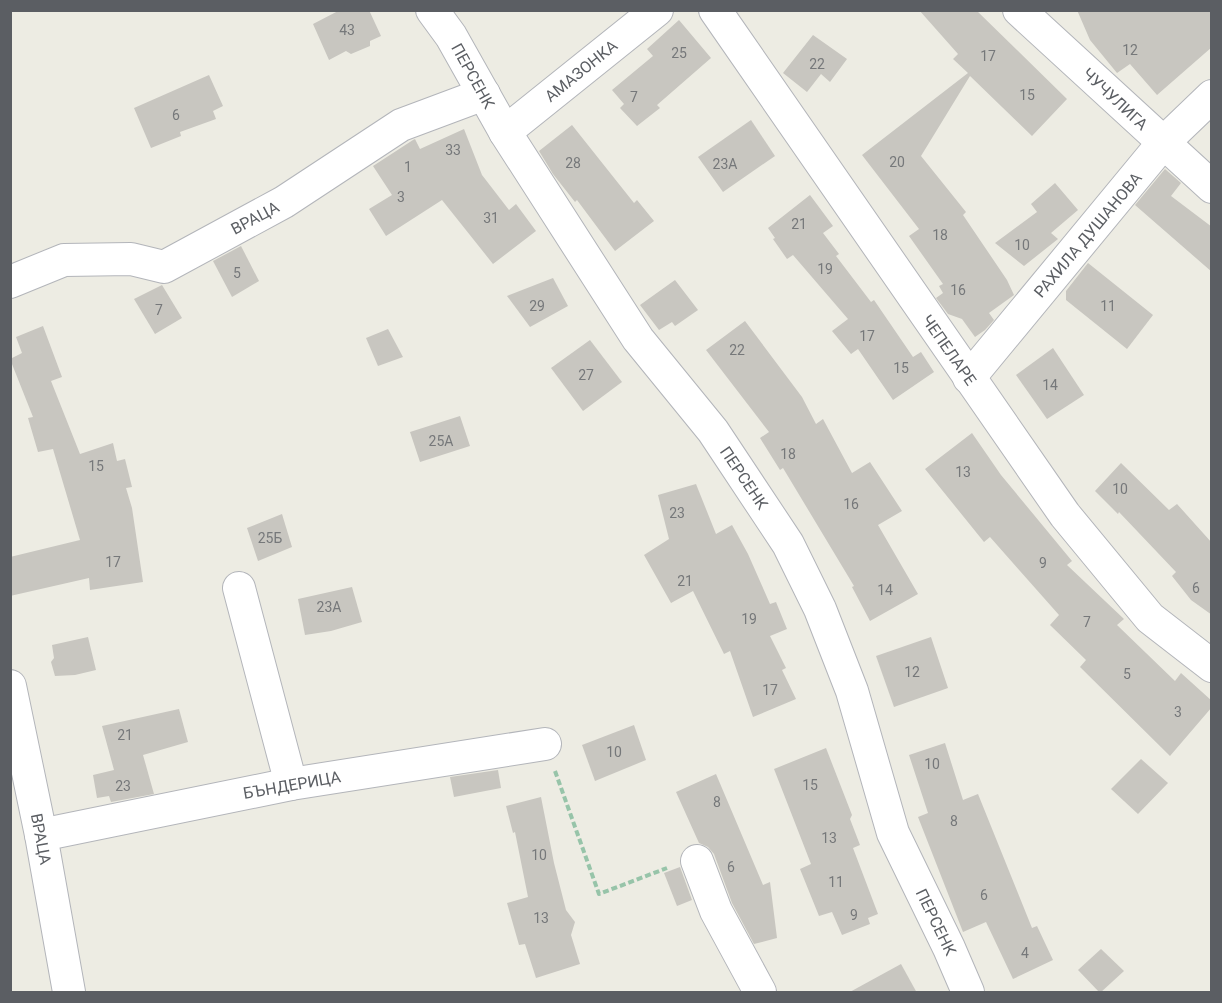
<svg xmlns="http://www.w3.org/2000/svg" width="1222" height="1003" viewBox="0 0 1222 1003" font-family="Roboto,sans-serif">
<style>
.building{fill:#c8c6c0}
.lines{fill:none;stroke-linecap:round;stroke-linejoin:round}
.street-casing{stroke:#b3b5ba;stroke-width:34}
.path{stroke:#97c4a9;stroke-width:4;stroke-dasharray:6 3;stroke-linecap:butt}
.street{stroke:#fff;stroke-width:32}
.labels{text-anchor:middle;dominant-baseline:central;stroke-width:4.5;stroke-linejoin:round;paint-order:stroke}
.number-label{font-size:14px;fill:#76787a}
.street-label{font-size:16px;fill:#5b5e63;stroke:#fff}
</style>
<rect width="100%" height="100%" fill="#edece3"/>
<!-- building -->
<g class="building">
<path d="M 340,10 L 369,10 L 381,36 L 370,41 L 370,46 L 351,54 L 346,51 L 329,60 L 313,24 Z"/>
<path d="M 919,10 L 976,10 L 1067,99 L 1032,136 L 970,76 L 921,156 L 966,212 L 963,215 L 1007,280 L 1014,295 L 989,313 L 994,320 L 985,330 L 975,337 L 962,319 L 948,314 L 936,298 L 943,293 L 939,286 L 943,284 L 909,236 L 919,229 L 862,155 L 968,73 L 953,59 L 958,54 Z"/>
<path d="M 1077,10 L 1212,10 L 1212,47 L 1157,95 L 1130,64 L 1117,73 L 1090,40 Z"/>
<path d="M 679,20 L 711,58 L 657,105 L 660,108 L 637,126 L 620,108 L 624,104 L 612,90 L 653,56 L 647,49 Z"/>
<path d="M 813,35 L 847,59 L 830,82 L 821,74 L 807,92 L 783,73 Z"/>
<path d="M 209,75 L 223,106 L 213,111 L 216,119 L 180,132 L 181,136 L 151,148 L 134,108 Z"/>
<path d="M 751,120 L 775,156 L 723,192 L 698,157 Z"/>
<path d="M 572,125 L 634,203 L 637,200 L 654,221 L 615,251 L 577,200 L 575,202 L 553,174 L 539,151 Z"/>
<path d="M 464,129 L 482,175 L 509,210 L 516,204 L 536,231 L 493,264 L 442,200 L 386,236 L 369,209 L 392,195 L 373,166 L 413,140 L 415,139 L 420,149 Z"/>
<path d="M 1165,169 L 1181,183 L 1171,196 L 1212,227 L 1212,272 L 1135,205 Z"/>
<path d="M 1055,183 L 1078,210 L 1051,233 L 1058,239 L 1024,266 L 995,243 L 1037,212 L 1031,204 Z"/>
<path d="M 810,195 L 833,226 L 823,233 L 839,254 L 836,256 L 871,302 L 874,300 L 913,357 L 921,352 L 934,372 L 893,400 L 858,349 L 851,354 L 832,331 L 848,319 L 793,255 L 787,259 L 773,239 L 775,238 L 768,228 Z"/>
<path d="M 241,246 L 259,281 L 232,297 L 213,261 Z"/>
<path d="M 1088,263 L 1153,315 L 1127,349 L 1066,300 L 1066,291 Z"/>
<path d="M 553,278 L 568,306 L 530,327 L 507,296 Z"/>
<path d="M 675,280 L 698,310 L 675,326 L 672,322 L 659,330 L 640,305 Z"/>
<path d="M 162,285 L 182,318 L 155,334 L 134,299 Z"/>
<path d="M 745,321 L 802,397 L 816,424 L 823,419 L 852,473 L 870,462 L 902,511 L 878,525 L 918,594 L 870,621 L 852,587 L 854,586 L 783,468 L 780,470 L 760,438 L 769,432 L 706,350 Z"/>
<path d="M 43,326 L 62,377 L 51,381 L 80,454 L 113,443 L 117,461 L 125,459 L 132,487 L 126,488 L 132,508 L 143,582 L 90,590 L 89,578 L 10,596 L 10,557 L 80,540 L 53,449 L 38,452 L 28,418 L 33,417 L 10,359 L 22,353 L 16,337 Z"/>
<path d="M 388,329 L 403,357 L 378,366 L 366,338 Z"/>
<path d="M 590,340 L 622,382 L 583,411 L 551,368 Z"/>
<path d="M 1053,348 L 1084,395 L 1047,419 L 1016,375 Z"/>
<path d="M 460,416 L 470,446 L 420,462 L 410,432 Z"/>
<path d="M 972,433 L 1001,475 L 1072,561 L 1067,565 L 1124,619 L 1117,625 L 1175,681 L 1181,673 L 1212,701 L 1212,707 L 1170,756 L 1080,667 L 1086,660 L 1050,625 L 1059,615 L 990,537 L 984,542 L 925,469 Z"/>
<path d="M 1121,463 L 1169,510 L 1177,504 L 1212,543 L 1212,615 L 1191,600 L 1172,576 L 1176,572 L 1119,512 L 1118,514 L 1095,491 Z"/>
<path d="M 696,484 L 716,534 L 732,525 L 748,554 L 770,604 L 776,602 L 787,629 L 770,636 L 786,668 L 782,670 L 796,699 L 753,717 L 730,651 L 724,654 L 693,591 L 671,603 L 644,555 L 669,539 L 658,495 Z"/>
<path d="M 282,514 L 292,547 L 258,561 L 247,528 Z"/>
<path d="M 352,587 L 362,622 L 331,631 L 305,635 L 298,599 Z"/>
<path d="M 88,637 L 96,670 L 75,675 L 55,676 L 51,662 L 54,658 L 52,645 Z"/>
<path d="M 931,637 L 948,688 L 894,707 L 876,656 Z"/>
<path d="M 179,709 L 188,742 L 143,755 L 154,794 L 111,802 L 109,796 L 97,798 L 93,775 L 114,770 L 102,726 Z"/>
<path d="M 634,725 L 646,760 L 595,781 L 582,745 Z"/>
<path d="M 945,743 L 963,800 L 978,794 L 1032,928 L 1037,926 L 1053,960 L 1013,979 L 986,922 L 963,932 L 918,817 L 928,813 L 909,755 Z"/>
<path d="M 826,748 L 852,815 L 850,819 L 860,845 L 853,848 L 878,914 L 868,918 L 870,924 L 842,935 L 832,912 L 819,916 L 800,869 L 811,864 L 774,769 Z"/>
<path d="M 1141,759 L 1168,783 L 1138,814 L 1111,789 Z"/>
<path d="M 498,770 L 501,788 L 454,797 L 450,777 Z"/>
<path d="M 716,774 L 763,885 L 770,882 L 777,938 L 754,944 L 732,903 L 714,854 L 708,847 L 699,843 L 676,792 Z"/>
<path d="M 541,797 L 554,863 L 566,910 L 575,922 L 571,935 L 580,964 L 536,978 L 525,944 L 519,945 L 507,903 L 528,897 L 515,832 L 513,833 L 506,806 Z"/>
<path d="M 680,867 L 692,900 L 677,906 L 664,873 Z"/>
<path d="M 1101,949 L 1124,971 L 1100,993 L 1078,970 Z"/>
<path d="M 901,964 L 917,993 L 848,993 Z"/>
</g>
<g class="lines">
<defs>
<g id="street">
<path d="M 432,10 L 451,36 L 505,132 L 638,339 L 713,431 L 788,544 L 820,609 L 852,691 L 893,833 L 949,948 L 968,992"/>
<path d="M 715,10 L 1065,515 L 1150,618 L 1212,666"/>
<path d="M 1019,10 L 1212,187"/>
<path d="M 505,132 L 657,10"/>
<path d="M 10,282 L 64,260 L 131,259 L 164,267 L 284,202 L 401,125 L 484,94"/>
<path d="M 969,378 L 1163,143 L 1212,96"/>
<path d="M 239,588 L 291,784"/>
<path d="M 10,686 L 41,835 L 69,992"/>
<path d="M 41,835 L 291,784 L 545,744"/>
<path d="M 697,861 L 716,911 L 760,992"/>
</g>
</defs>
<!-- street casing -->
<use href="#street" class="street-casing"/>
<!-- path -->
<path class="path" d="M 555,771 L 599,894 L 667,868"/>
<!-- street -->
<use href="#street" class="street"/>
</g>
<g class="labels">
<!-- number labels -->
<g class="number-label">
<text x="347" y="30">43</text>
<text x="1130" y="50">12</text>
<text x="679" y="53">25</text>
<text x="988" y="56">17</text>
<text x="817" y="64">22</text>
<text x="1027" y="95">15</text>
<text x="634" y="97">7</text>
<text x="176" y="115">6</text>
<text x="453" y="150">33</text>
<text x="897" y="162">20</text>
<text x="573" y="163">28</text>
<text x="725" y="164">23А</text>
<text x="408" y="167">1</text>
<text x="401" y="197">3</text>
<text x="491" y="218">31</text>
<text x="799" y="224">21</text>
<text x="940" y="235">18</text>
<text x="1022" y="245">10</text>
<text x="825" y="269">19</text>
<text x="237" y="273">5</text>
<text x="958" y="290">16</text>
<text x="537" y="306">29</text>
<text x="1108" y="306">11</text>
<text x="159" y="310">7</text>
<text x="867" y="336">17</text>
<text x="737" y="350">22</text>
<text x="901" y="368">15</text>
<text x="586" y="375">27</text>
<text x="1050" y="385">14</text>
<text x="441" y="441">25А</text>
<text x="788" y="454">18</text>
<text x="96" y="466">15</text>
<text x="963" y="472">13</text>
<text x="1120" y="489">10</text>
<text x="851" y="504">16</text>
<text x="677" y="513">23</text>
<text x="270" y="538">25Б</text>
<text x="113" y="562">17</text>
<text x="1043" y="563">9</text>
<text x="685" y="581">21</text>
<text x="1196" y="588">6</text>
<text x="885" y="590">14</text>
<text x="329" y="607">23А</text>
<text x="749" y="619">19</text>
<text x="1087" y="622">7</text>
<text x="912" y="672">12</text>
<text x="1127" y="674">5</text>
<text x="770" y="690">17</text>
<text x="1178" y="712">3</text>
<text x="125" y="735">21</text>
<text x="614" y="752">10</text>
<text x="932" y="764">10</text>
<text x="810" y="785">15</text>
<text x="123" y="786">23</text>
<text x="717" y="802">8</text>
<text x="954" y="821">8</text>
<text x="829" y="838">13</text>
<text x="539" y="855">10</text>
<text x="731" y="867">6</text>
<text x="836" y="882">11</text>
<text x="984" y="895">6</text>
<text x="854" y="915">9</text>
<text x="541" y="918">13</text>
<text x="1025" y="953">4</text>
</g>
<!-- street labels -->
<g class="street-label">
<text transform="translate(581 71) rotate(-39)">АМАЗОНКА</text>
<text transform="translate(473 76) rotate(61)">ПЕРСЕНК</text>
<text transform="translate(1115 99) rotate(43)">ЧУЧУЛИГА</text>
<text transform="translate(255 218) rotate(-28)">ВРАЦА</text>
<text transform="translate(1088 235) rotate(-50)">РАХИЛА ДУШАНОВА</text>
<text transform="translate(949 350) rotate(55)">ЧЕПЕЛАРЕ</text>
<text transform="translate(744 478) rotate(56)">ПЕРСЕНК</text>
<text transform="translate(292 785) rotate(-10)">БЪНДЕРИЦА</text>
<text transform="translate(41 839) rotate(79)">ВРАЦА</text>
<text transform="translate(936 922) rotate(64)">ПЕРСЕНК</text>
</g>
</g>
<!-- border -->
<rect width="1222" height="1003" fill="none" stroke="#5b5e63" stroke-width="24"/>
</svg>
